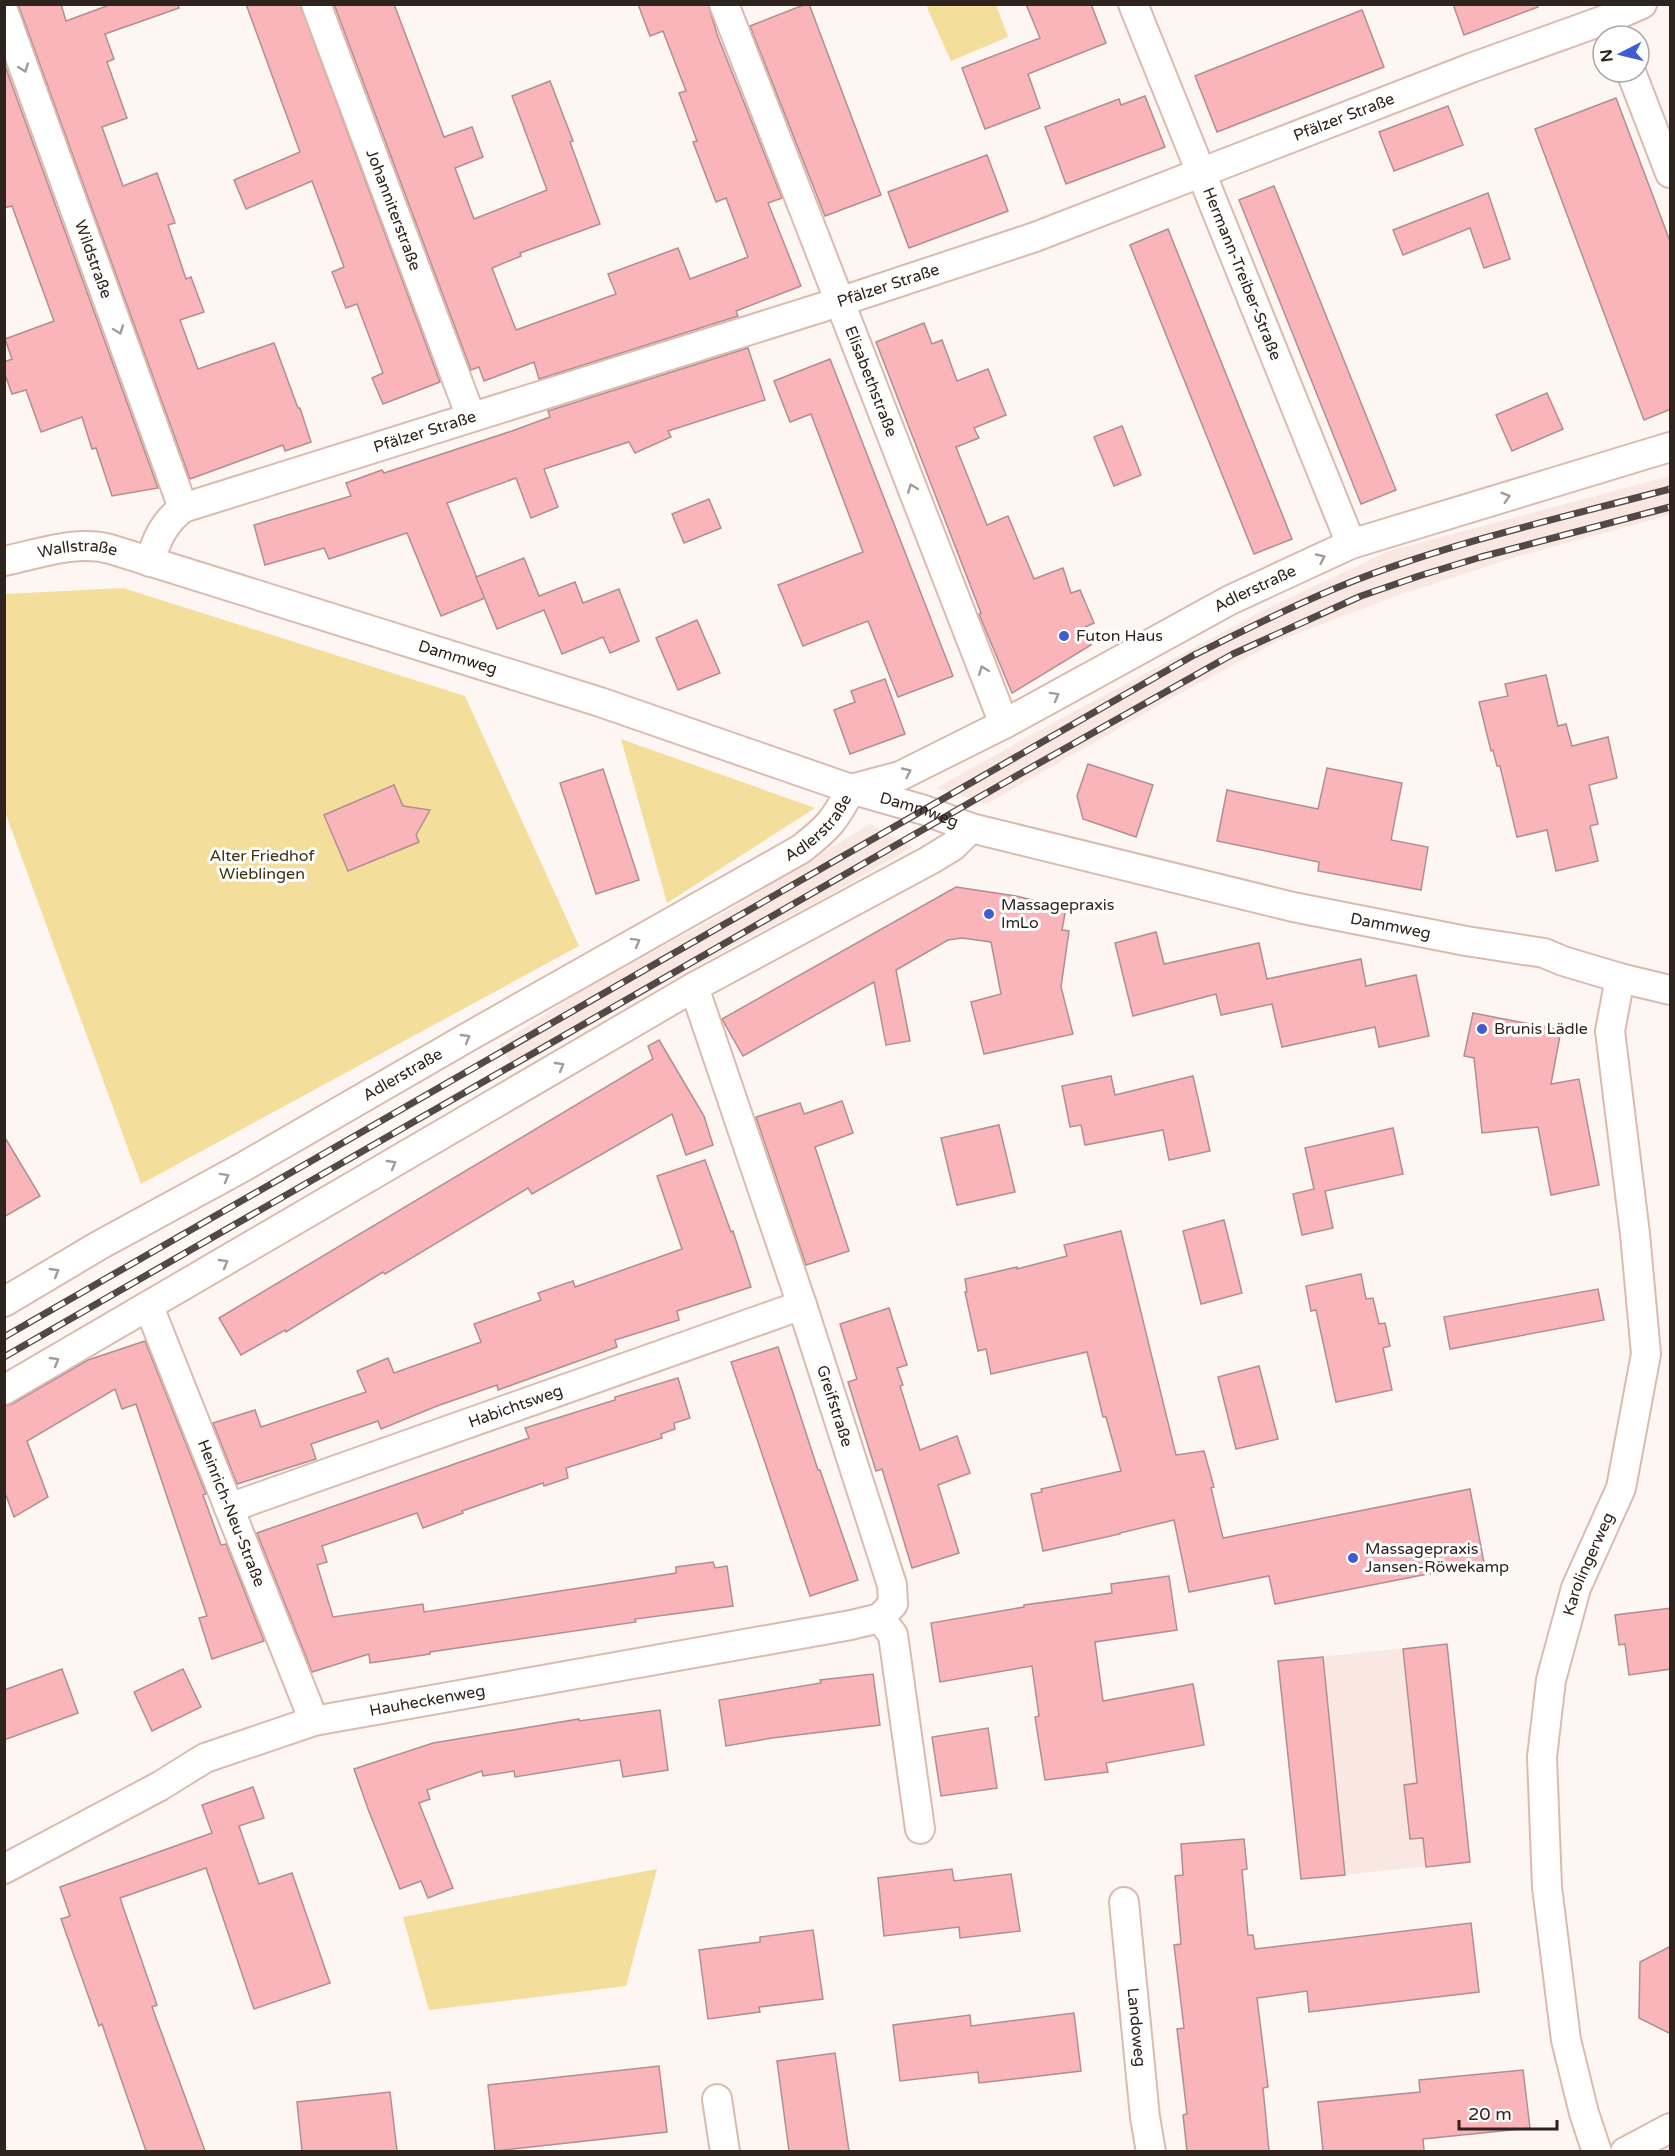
<svg xmlns="http://www.w3.org/2000/svg" width="1675" height="2156" viewBox="0 0 1675 2156" font-family="'Varela Round',sans-serif">
<style>
.built{fill:#f9e8e2}
.green{fill:#f4de9b}
.building{fill:#f9b5ba;stroke:#b18e91;stroke-width:1.5}
.lines{fill:none;stroke-linecap:round;stroke-linejoin:round}
.street-casing{stroke:#dcbbaf;stroke-width:32}
.street{stroke:#fff;stroke-width:28}
.rail-casing{stroke:#534843;stroke-width:7}
.rail{stroke:#fff;stroke-width:4.5;stroke-dasharray:14;stroke-linecap:butt}
.oneway{stroke:#a19c9a}
.poi-dot{fill:#3f5dd0;stroke:#fff;stroke-width:2}
.labels{text-anchor:middle;dominant-baseline:central;stroke-width:6;stroke-linejoin:round;paint-order:stroke}
.street-label{font-size:16px;fill:#2f231e;stroke:#fff}
.poi-label{font-size:16px;fill:#2f231e;stroke:#fff;text-anchor:start}
.park-label{font-size:16px;fill:#3d3210;stroke:#fff}
</style>
<rect width="100%" height="100%" fill="#fdf6f3"/>
<!-- built -->
<g class="built">
<path d="M 1670,476 L 1670,515 L 1519,556 L 1399,595 L 1280,640 L 1170,699 L 987,804 L 936,788 L 1060,719 L 1272,606 L 1389,551 Z"/>
<path d="M 870,824 L 912,847 L 826,897 L 703,962 L 514,1069 L 499,1044 L 597,981 L 710,921 Z"/>
<path d="M 1447,1644 L 1470,1862 L 1301,1879 L 1278,1661 Z"/>
</g>
<!-- green -->
<g class="green">
<path d="M 927,5 L 996,5 L 1008,37 L 951,61 L 928,10 Z"/>
<path d="M 123,588 L 465,696 L 579,946 L 141,1184 L 5,812 L 5,594 Z"/>
<path d="M 621,739 L 815,808 L 667,903 Z"/>
<path d="M 657,1869 L 626,1986 L 429,2010 L 403,1917 Z"/>
</g>
<!-- building -->
<g class="building">
<path d="M 18,4 L 61,4 L 66,21 L 112,4 L 178,4 L 179,8 L 105,34 L 114,59 L 107,62 L 127,118 L 102,127 L 123,186 L 157,173 L 175,223 L 168,225 L 186,279 L 191,277 L 204,312 L 180,320 L 198,369 L 274,343 L 298,408 L 300,408 L 311,442 L 285,451 L 283,445 L 190,479 Z"/>
<path d="M 246,4 L 300,4 L 440,382 L 383,404 L 372,378 L 383,373 L 357,304 L 346,308 L 332,272 L 344,267 L 312,181 L 246,209 L 234,180 L 300,152 Z"/>
<path d="M 334,4 L 394,4 L 444,137 L 472,127 L 483,157 L 455,168 L 474,219 L 547,190 L 512,96 L 550,81 L 573,141 L 570,142 L 600,224 L 520,253 L 521,256 L 492,268 L 516,330 L 616,294 L 608,274 L 678,248 L 690,279 L 748,257 L 726,198 L 716,202 L 693,142 L 697,141 L 679,93 L 686,91 L 663,31 L 650,36 L 638,4 L 708,4 L 718,37 L 782,198 L 768,203 L 801,286 L 736,311 L 738,316 L 539,379 L 534,362 L 484,381 L 479,367 L 471,370 Z"/>
<path d="M 806,4 L 809,4 L 881,195 L 825,216 L 750,26 Z"/>
<path d="M 1026,4 L 1091,4 L 1106,43 L 1028,74 L 1040,108 L 985,129 L 962,68 L 1040,38 Z"/>
<path d="M 1453,4 L 1538,4 L 1538,7 L 1464,35 Z"/>
<path d="M 1362,10 L 1384,67 L 1217,132 L 1195,76 Z"/>
<path d="M 4,63 L 158,488 L 112,496 L 96,448 L 92,449 L 82,417 L 41,432 L 26,390 L 12,394 L 4,372 L 4,362 L 12,359 L 5,339 L 54,321 L 12,206 L 4,208 Z"/>
<path d="M 1145,96 L 1165,147 L 1066,184 L 1045,127 L 1119,99 L 1121,105 Z"/>
<path d="M 1616,98 L 1671,244 L 1671,409 L 1644,420 L 1535,129 Z"/>
<path d="M 1448,106 L 1463,145 L 1394,171 L 1379,132 Z"/>
<path d="M 987,155 L 1008,211 L 909,248 L 888,192 Z"/>
<path d="M 1274,186 L 1396,490 L 1361,504 L 1239,200 Z"/>
<path d="M 1488,193 L 1510,259 L 1484,268 L 1470,228 L 1403,255 L 1393,230 Z"/>
<path d="M 1168,229 L 1292,539 L 1254,554 L 1130,245 Z"/>
<path d="M 924,323 L 932,344 L 942,340 L 957,381 L 988,369 L 1006,415 L 974,428 L 979,438 L 956,447 L 987,525 L 1008,516 L 1034,579 L 1063,568 L 1071,593 L 1080,590 L 1094,623 L 1083,628 L 1091,645 L 1012,693 L 979,614 L 981,613 L 876,342 Z"/>
<path d="M 748,348 L 765,400 L 668,431 L 671,437 L 635,453 L 629,442 L 544,469 L 558,507 L 531,518 L 516,478 L 447,503 L 485,598 L 441,616 L 407,533 L 329,559 L 324,548 L 265,565 L 254,525 L 351,496 L 346,483 L 382,470 L 384,473 L 512,431 L 550,417 L 548,411 Z"/>
<path d="M 830,359 L 953,676 L 898,697 L 868,621 L 803,646 L 778,585 L 863,552 L 811,414 L 790,422 L 774,381 Z"/>
<path d="M 1547,393 L 1563,429 L 1512,451 L 1496,415 Z"/>
<path d="M 1122,426 L 1141,475 L 1114,486 L 1094,437 Z"/>
<path d="M 709,499 L 721,528 L 684,543 L 672,514 Z"/>
<path d="M 524,558 L 539,596 L 575,582 L 583,603 L 619,589 L 639,641 L 610,653 L 603,637 L 562,654 L 544,610 L 497,629 L 476,577 Z"/>
<path d="M 697,620 L 720,673 L 678,690 L 656,638 Z"/>
<path d="M 1546,675 L 1558,726 L 1566,724 L 1572,746 L 1608,737 L 1617,778 L 1589,785 L 1598,824 L 1590,826 L 1598,861 L 1556,871 L 1547,830 L 1517,837 L 1500,766 L 1497,766 L 1493,750 L 1491,751 L 1479,702 L 1508,696 L 1505,684 Z"/>
<path d="M 885,679 L 905,734 L 850,754 L 834,710 L 855,702 L 851,691 Z"/>
<path d="M 1088,764 L 1153,785 L 1136,837 L 1083,819 L 1077,796 Z"/>
<path d="M 1327,768 L 1402,783 L 1391,840 L 1428,847 L 1421,890 L 1318,871 L 1319,862 L 1217,841 L 1227,790 L 1318,809 Z"/>
<path d="M 603,769 L 639,880 L 596,894 L 560,783 Z"/>
<path d="M 394,785 L 403,806 L 430,810 L 416,835 L 419,842 L 348,871 L 324,815 Z"/>
<path d="M 956,887 L 1016,896 L 1066,908 L 1062,930 L 1069,931 L 1061,987 L 1073,1034 L 984,1054 L 971,1002 L 1001,994 L 991,942 L 962,938 L 948,940 L 896,970 L 910,1041 L 886,1045 L 874,982 L 743,1056 L 722,1019 Z"/>
<path d="M 1156,932 L 1164,964 L 1259,943 L 1267,979 L 1361,959 L 1366,986 L 1416,975 L 1429,1036 L 1379,1047 L 1375,1027 L 1282,1047 L 1272,1004 L 1221,1015 L 1216,994 L 1133,1016 L 1115,943 Z"/>
<path d="M 1473,1013 L 1561,1030 L 1551,1084 L 1579,1079 L 1599,1185 L 1551,1195 L 1538,1127 L 1482,1133 L 1474,1058 L 1464,1056 Z"/>
<path d="M 659,1040 L 704,1116 L 713,1145 L 686,1155 L 672,1114 L 532,1194 L 528,1188 L 385,1274 L 383,1272 L 286,1332 L 285,1330 L 241,1355 L 219,1318 L 653,1059 L 648,1046 Z"/>
<path d="M 1111,1076 L 1115,1095 L 1193,1076 L 1210,1151 L 1169,1160 L 1163,1130 L 1085,1145 L 1081,1125 L 1070,1127 L 1062,1086 Z"/>
<path d="M 842,1101 L 853,1133 L 815,1147 L 849,1251 L 806,1265 L 756,1117 L 800,1103 L 804,1114 Z"/>
<path d="M 999,1125 L 1015,1192 L 957,1205 L 941,1138 Z"/>
<path d="M 1393,1128 L 1403,1174 L 1325,1191 L 1333,1228 L 1302,1235 L 1293,1194 L 1314,1189 L 1305,1148 Z"/>
<path d="M 4,1136 L 40,1196 L 4,1217 Z"/>
<path d="M 705,1160 L 731,1232 L 733,1231 L 751,1287 L 677,1311 L 679,1320 L 615,1340 L 617,1347 L 498,1390 L 497,1385 L 437,1406 L 381,1429 L 378,1421 L 311,1444 L 316,1459 L 237,1484 L 213,1423 L 255,1410 L 261,1427 L 366,1392 L 357,1371 L 388,1358 L 394,1373 L 481,1342 L 474,1324 L 541,1300 L 538,1293 L 573,1281 L 575,1287 L 682,1249 L 657,1176 Z"/>
<path d="M 1224,1220 L 1242,1293 L 1201,1304 L 1183,1231 Z"/>
<path d="M 1121,1231 L 1176,1455 L 1204,1451 L 1214,1487 L 1211,1488 L 1223,1538 L 1470,1489 L 1484,1563 L 1275,1604 L 1269,1576 L 1189,1592 L 1174,1520 L 1120,1533 L 1120,1534 L 1043,1551 L 1031,1494 L 1042,1492 L 1041,1489 L 1121,1471 L 1106,1417 L 1103,1417 L 1087,1352 L 991,1374 L 986,1349 L 978,1351 L 965,1292 L 967,1292 L 965,1279 L 1017,1267 L 1017,1269 L 1067,1256 L 1064,1245 Z"/>
<path d="M 1361,1274 L 1366,1299 L 1373,1298 L 1379,1324 L 1385,1323 L 1390,1346 L 1383,1348 L 1392,1390 L 1336,1402 L 1316,1310 L 1311,1311 L 1306,1286 Z"/>
<path d="M 1598,1289 L 1604,1320 L 1450,1349 L 1444,1317 Z"/>
<path d="M 889,1308 L 907,1365 L 897,1368 L 903,1385 L 900,1386 L 920,1450 L 957,1436 L 970,1473 L 938,1485 L 959,1553 L 912,1568 L 882,1469 L 876,1471 L 848,1382 L 857,1379 L 840,1324 Z"/>
<path d="M 145,1341 L 206,1494 L 203,1495 L 221,1545 L 226,1544 L 264,1641 L 212,1659 L 199,1618 L 207,1616 L 136,1404 L 122,1409 L 115,1389 L 27,1441 L 48,1497 L 14,1517 L 4,1490 L 4,1406 L 12,1404 L 88,1360 Z"/>
<path d="M 778,1347 L 818,1470 L 820,1470 L 858,1580 L 810,1596 L 731,1362 Z"/>
<path d="M 1259,1366 L 1278,1439 L 1236,1449 L 1218,1377 Z"/>
<path d="M 678,1378 L 690,1418 L 674,1423 L 675,1429 L 661,1434 L 662,1438 L 566,1468 L 568,1478 L 544,1486 L 543,1483 L 462,1511 L 463,1513 L 423,1528 L 417,1513 L 322,1546 L 327,1562 L 317,1565 L 333,1617 L 423,1604 L 424,1612 L 676,1573 L 676,1567 L 713,1562 L 715,1568 L 727,1566 L 733,1606 L 635,1619 L 636,1622 L 430,1652 L 430,1654 L 370,1663 L 369,1654 L 312,1672 L 257,1533 L 529,1438 L 525,1428 L 615,1400 L 615,1397 Z"/>
<path d="M 1169,1576 L 1177,1630 L 1095,1642 L 1103,1701 L 1193,1684 L 1204,1745 L 1106,1763 L 1108,1772 L 1045,1780 L 1035,1717 L 1039,1716 L 1032,1666 L 940,1682 L 931,1623 L 1024,1607 L 1024,1605 L 1112,1593 L 1111,1584 Z"/>
<path d="M 1671,1608 L 1671,1669 L 1629,1675 L 1625,1644 L 1619,1645 L 1615,1615 Z"/>
<path d="M 1447,1644 L 1470,1862 L 1426,1867 L 1423,1838 L 1410,1839 L 1404,1785 L 1417,1783 L 1403,1649 Z"/>
<path d="M 1323,1657 L 1345,1875 L 1301,1879 L 1278,1661 Z"/>
<path d="M 62,1669 L 78,1713 L 4,1740 L 4,1690 Z"/>
<path d="M 183,1669 L 201,1707 L 152,1731 L 134,1692 Z"/>
<path d="M 873,1674 L 880,1725 L 772,1738 L 726,1746 L 719,1700 L 821,1683 L 820,1680 Z"/>
<path d="M 660,1710 L 668,1770 L 623,1777 L 620,1760 L 515,1777 L 514,1771 L 483,1776 L 482,1771 L 427,1790 L 430,1799 L 419,1803 L 453,1888 L 428,1898 L 421,1881 L 400,1889 L 368,1809 L 354,1769 L 433,1743 L 579,1719 L 579,1721 Z"/>
<path d="M 988,1728 L 997,1788 L 941,1796 L 932,1737 Z"/>
<path d="M 253,1787 L 264,1818 L 239,1826 L 259,1884 L 292,1873 L 330,1983 L 254,2009 L 206,1868 L 120,1898 L 157,2005 L 152,2007 L 205,2151 L 146,2151 L 102,2024 L 99,2026 L 61,1919 L 70,1916 L 60,1887 L 212,1833 L 202,1805 Z"/>
<path d="M 1244,1839 L 1247,1869 L 1242,1870 L 1248,1935 L 1253,1935 L 1255,1949 L 1471,1923 L 1479,1992 L 1309,2012 L 1307,1991 L 1257,1998 L 1268,2087 L 1263,2088 L 1269,2151 L 1187,2151 L 1183,2115 L 1187,2114 L 1177,2029 L 1184,2028 L 1174,1945 L 1181,1944 L 1175,1876 L 1183,1875 L 1181,1844 Z"/>
<path d="M 952,1869 L 954,1881 L 1011,1874 L 1020,1931 L 960,1938 L 959,1927 L 884,1936 L 878,1878 Z"/>
<path d="M 813,1930 L 823,1999 L 759,2007 L 760,2012 L 708,2019 L 699,1950 L 760,1942 L 760,1937 Z"/>
<path d="M 1671,1946 L 1671,2034 L 1639,2018 L 1640,1962 Z"/>
<path d="M 1074,2013 L 1081,2071 L 979,2083 L 978,2072 L 900,2081 L 893,2025 L 970,2015 L 971,2026 Z"/>
<path d="M 835,2053 L 849,2151 L 789,2151 L 777,2061 Z"/>
<path d="M 659,2066 L 667,2132 L 495,2151 L 488,2085 Z"/>
<path d="M 1523,2070 L 1530,2128 L 1423,2139 L 1424,2151 L 1323,2151 L 1318,2102 L 1420,2092 L 1419,2080 Z"/>
<path d="M 390,2092 L 397,2151 L 302,2151 L 297,2102 Z"/>
</g>
<g class="lines">
<defs>
<g id="street">
<path id="s1" d="M 316,4 L 471,417"/>
<path id="s2" d="M 724,4 L 1004,724"/>
<path id="s3" d="M 1133,4 L 1351,544"/>
<path id="s4" d="M 4,13 L 183,508"/>
<path d="M 1631,72 L 1670,173"/>
<path id="s5" d="M 4,561 C 39,554 75,540 110,549 L 600,702 L 851,789 L 924,810 L 971,828 L 1293,907 L 1466,941 L 1544,953 L 1563,961 L 1620,978 L 1670,990"/>
<path id="s6" d="M 150,562 C 156,540 164,522 183,508 L 839,302 L 1035,237 L 1471,68 L 1610,18 L 1642,4"/>
<path id="s7" d="M 694,987 L 802,1305 L 892,1585 L 893,1604 L 880,1618"/>
<path id="s8" d="M 4,1302 L 98,1246 L 243,1167 L 468,1037 L 801,849 C 829,827 835,820 851,789 L 900,776 L 1004,724 L 1230,600 L 1351,544 L 1670,447"/>
<path id="s9" d="M 149,1307 L 314,1721"/>
<path d="M 4,1390 L 694,987 L 930,860 L 953,846 L 971,828"/>
<path id="s10" d="M 229,1508 L 802,1305"/>
<path d="M 880,1618 L 893,1635 L 920,1829"/>
<path id="s11" d="M 4,1869 L 160,1786 L 205,1758 L 314,1721 L 851,1625 L 880,1618"/>
<path id="s12" d="M 1124,1902 L 1145,2117 L 1151,2152"/>
<path d="M 717,2099 L 725,2152"/>
<path id="s13" d="M 1597,2152 L 1584,2113 L 1566,2040 L 1547,1887 L 1542,1757 L 1551,1680 L 1576,1588 L 1621,1488 L 1646,1354 L 1635,1234 L 1610,1031 L 1620,978"/>
<path d="M 1625,2152 L 1670,2128"/>
</g>
</defs>
<!-- street casing -->
<use href="#street" class="street-casing"/>
<!-- street -->
<use href="#street" class="street"/>
<defs>
<g id="rail">
<path d="M 4,1337 L 1194,655 C 1247,629 1300,602 1356,580 C 1457,541 1565,517 1670,489"/>
<path d="M 4,1357 L 1018,775 L 1233,654 L 1361,596 L 1419,576 L 1481,557 L 1670,507"/>
</g>
</defs>
<!-- rail casing -->
<use href="#rail" class="rail-casing"/>
<!-- rail -->
<use href="#rail" class="rail"/>
</g>
<!-- one-way arrows -->
<defs><path id="oneway-chevron" d="M-2-3.5L2.5 0L-2 3.5" fill="none" stroke-width="1.6" stroke-linecap="round" stroke-linejoin="round" transform="scale(1.5)"/></defs>
<g class="oneway">
<use href="#oneway-chevron" transform="translate(24 68) rotate(70)"/>
<use href="#oneway-chevron" transform="translate(119 330) rotate(70)"/>
<use href="#oneway-chevron" transform="translate(912 488) rotate(-111)"/>
<use href="#oneway-chevron" transform="translate(1506 497) rotate(-17)"/>
<use href="#oneway-chevron" transform="translate(1321 558) rotate(-25)"/>
<use href="#oneway-chevron" transform="translate(983 670) rotate(-111)"/>
<use href="#oneway-chevron" transform="translate(1055 696) rotate(-29)"/>
<use href="#oneway-chevron" transform="translate(907 772) rotate(-25)"/>
<use href="#oneway-chevron" transform="translate(636 942) rotate(-29)"/>
<use href="#oneway-chevron" transform="translate(466 1038) rotate(-30)"/>
<use href="#oneway-chevron" transform="translate(560 1066) rotate(-30)"/>
<use href="#oneway-chevron" transform="translate(392 1164) rotate(-30)"/>
<use href="#oneway-chevron" transform="translate(225 1177) rotate(-29)"/>
<use href="#oneway-chevron" transform="translate(224 1263) rotate(-30)"/>
<use href="#oneway-chevron" transform="translate(55 1272) rotate(-31)"/>
<use href="#oneway-chevron" transform="translate(55 1361) rotate(-30)"/>
</g>
<!-- markers -->
<g class="poi-dot">
<circle cx="1064" cy="636" r="6"/>
<circle cx="989" cy="914" r="6"/>
<circle cx="1482" cy="1029" r="6"/>
<circle cx="1353" cy="1558" r="6"/>
</g>
<g class="labels">
<!-- street labels -->
<g class="street-label">
<text stroke="none"><textPath href="#s6" startOffset="1290">Pfälzer Straße</textPath></text>
<text stroke="none"><textPath href="#s1" startOffset="220">Johanniterstraße</textPath></text>
<text stroke="none"><textPath href="#s4" startOffset="262">Wildstraße</textPath></text>
<text stroke="none"><textPath href="#s3" startOffset="291">Hermann-Treiber-Straße</textPath></text>
<text stroke="none"><textPath href="#s6" startOffset="804">Pfälzer Straße</textPath></text>
<text stroke="none"><textPath href="#s2" startOffset="405">Elisabethstraße</textPath></text>
<text stroke="none"><textPath href="#s6" startOffset="318">Pfälzer Straße</textPath></text>
<text stroke="none"><textPath href="#s5" startOffset="75">Wallstraße</textPath></text>
<text stroke="none"><textPath href="#s8" startOffset="1448">Adlerstraße</textPath></text>
<text stroke="none"><textPath href="#s5" startOffset="472">Dammweg</textPath></text>
<text stroke="none"><textPath href="#s5" startOffset="958">Dammweg</textPath></text>
<text stroke="none"><textPath href="#s8" startOffset="944">Adlerstraße</textPath></text>
<text stroke="none"><textPath href="#s5" startOffset="1444">Dammweg</textPath></text>
<text stroke="none"><textPath href="#s8" startOffset="459">Adlerstraße</textPath></text>
<text stroke="none"><textPath href="#s10" startOffset="304">Habichtsweg</textPath></text>
<text stroke="none"><textPath href="#s7" startOffset="442">Greifstraße</textPath></text>
<text stroke="none"><textPath href="#s9" startOffset="222">Heinrich-Neu-Straße</textPath></text>
<text stroke="none"><textPath href="#s13" startOffset="600">Karolingerweg</textPath></text>
<text stroke="none"><textPath href="#s11" startOffset="460">Hauheckenweg</textPath></text>
<text stroke="none"><textPath href="#s12" startOffset="126">Landoweg</textPath></text>
</g>
<!-- poi labels -->
<g class="poi-label">
<text x="1076" y="636">Futon Haus</text>
<text x="1001" y="905">Massagepraxis<tspan x="1001" dy="18">ImLo</tspan></text>
<text x="1494" y="1029">Brunis Lädle</text>
<text x="1365" y="1549">Massagepraxis<tspan x="1365" dy="18">Jansen-Röwekamp</tspan></text>
</g>
<!-- park labels -->
<g class="park-label">
<text x="262" y="856">Alter Friedhof<tspan x="262" dy="18">Wieblingen</tspan></text>
</g>
</g>
<!-- border -->
<rect width="1675" height="2156" fill="none" stroke="#2f231e" stroke-width="12"/>
<!-- north arrow -->
<g transform="translate(1621 54) rotate(263)"><circle r="28" fill="#ffffff" stroke="#aca7a5" stroke-width="1.5"/>
<path d="M0-4.5L10 22L0 15L-10 22Z" fill="#3f5dd0"/>
<text y="-9" font-size="16" font-weight="bold" text-anchor="middle" fill="#2f231e">N</text>
</g>
<!-- scale -->
<path d="M1459 2120v9h98v-9" fill="none" stroke="#2f231e" stroke-width="3"/>
<text x="1468" y="2120" font-size="18" fill="#2f231e" stroke="#ffffff" stroke-width="4.5" paint-order="stroke">20 m</text>
</svg>
